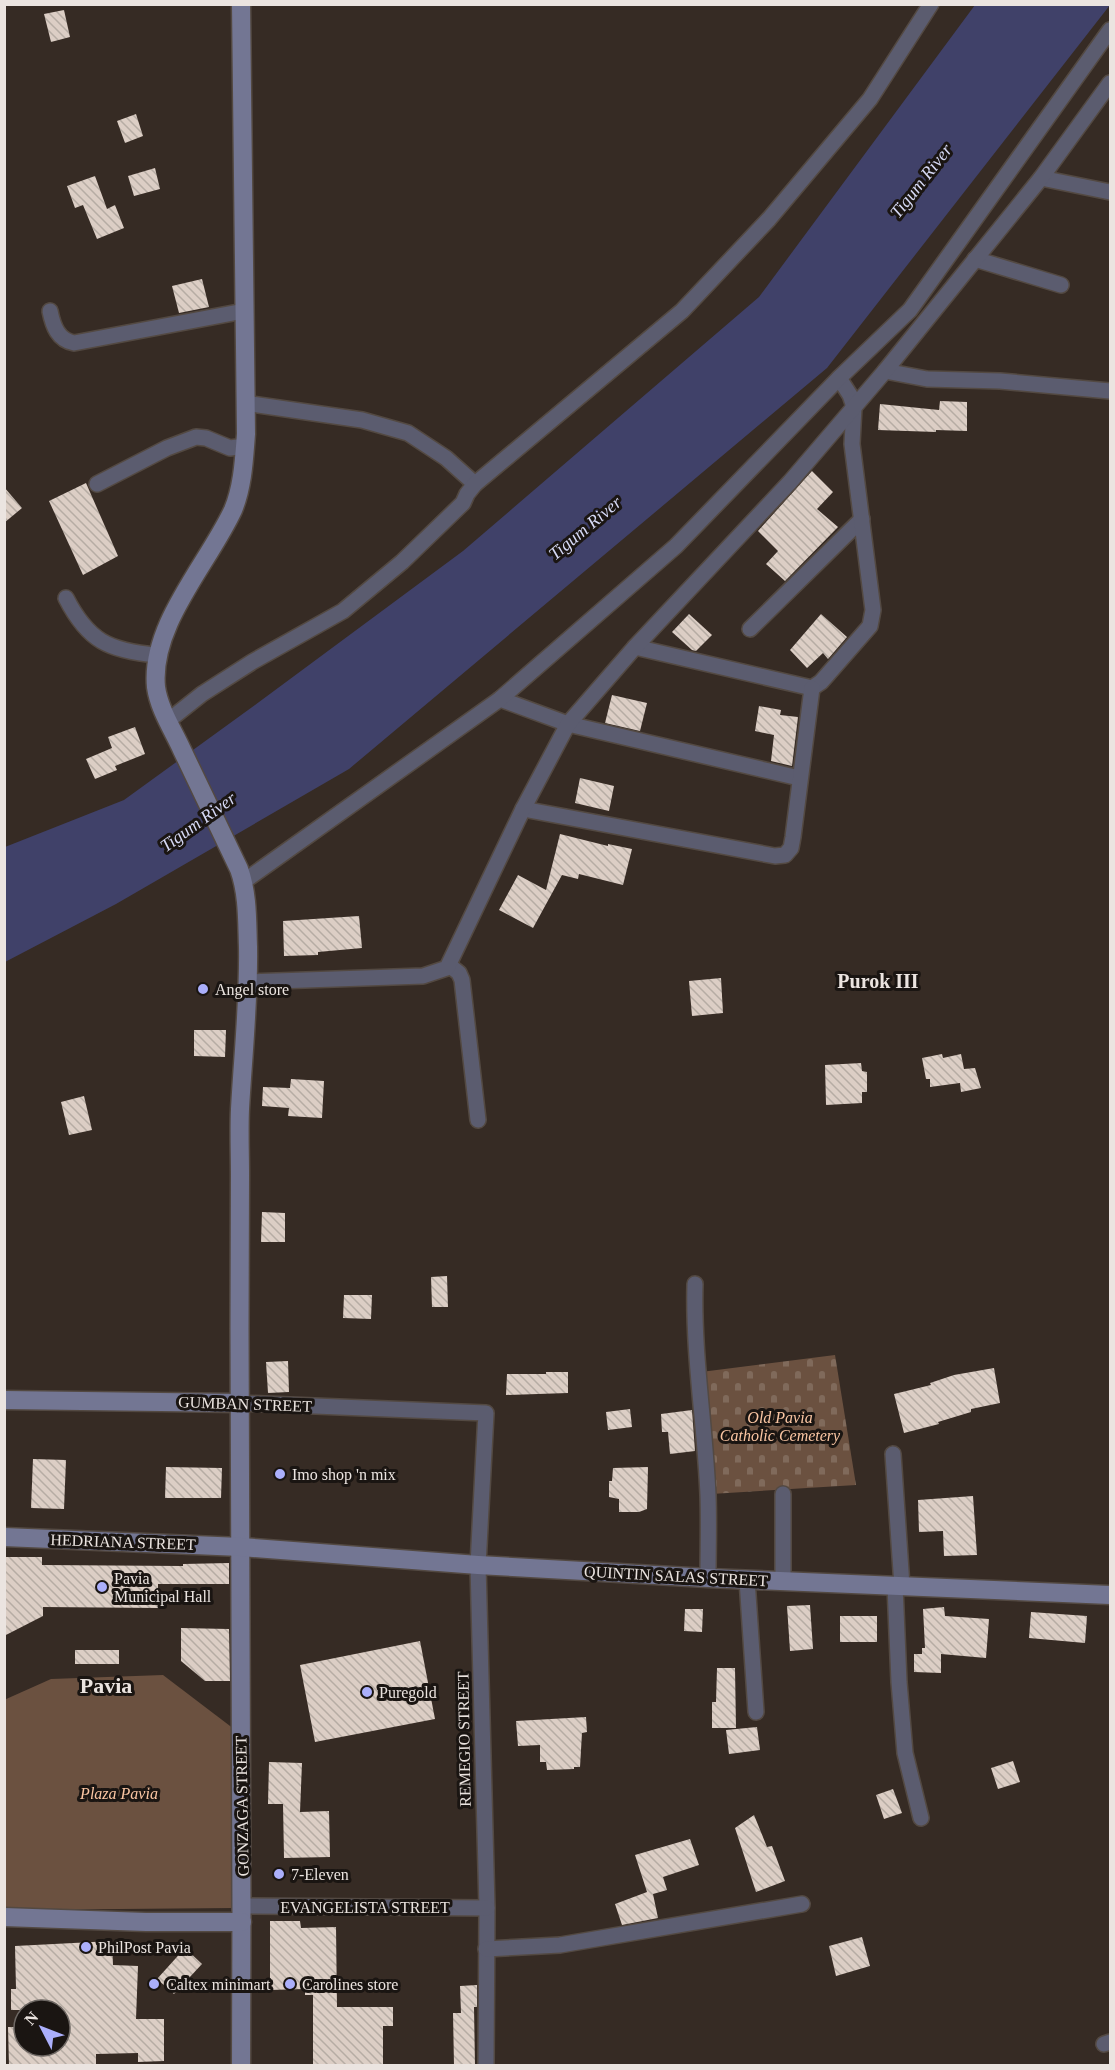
<svg xmlns="http://www.w3.org/2000/svg" width="1115" height="2070" viewBox="0 0 1115 2070" font-family="Georgia,serif">
<style>
.cemetery{fill:url(#cemetery-stones)}
.park{fill:#6b5140}
.water{fill:#404169}
.building{fill:url(#building-back-hatch)}
.lines{fill:none;stroke-linecap:round;stroke-linejoin:round}
.street-casing{stroke:#534942;stroke-width:18}
.secondary-casing{stroke:#534942;stroke-width:21}
.street{stroke:#5b5c6f;stroke-width:15}
.secondary{stroke:#737693;stroke-width:18}
.poi-dot{fill:#abaffb;stroke:#1a1512;stroke-width:2}
.labels{text-anchor:middle;dominant-baseline:central;stroke-width:6;stroke-linejoin:round;paint-order:stroke}
.poi-label{font-size:16px;fill:#ebe4e0;stroke:#1a1512;text-anchor:start}
.street-label{font-size:16px;fill:#ebe4e0;stroke:#1a1512}
.park-label{font-size:16px;font-style:italic;fill:#fbc6a3;stroke:#1a1512}
.water-label{font-size:18px;font-style:italic;fill:#d6d9f5;stroke:#1a1512}
.quarter-label{font-size:20px;font-weight:bold;fill:#ebe4e0;stroke:#1a1512}
.district-label{font-size:22px;font-weight:bold;fill:#ebe4e0;stroke:#1a1512}
</style>
<defs>
<pattern id="cemetery-stones" width="16" height="16" patternUnits="userSpaceOnUse" patternTransform="scale(1.5)"><rect width="16" height="16" fill="#6b5140"/><path d="M2 7V4a2 2 0 0 1 4 0v3zM10 15v-3a2 2 0 0 1 4 0v3z" fill="#806a5b"/></pattern>
<pattern id="building-back-hatch" width="6" height="6" patternUnits="userSpaceOnUse" patternTransform="scale(1.5)"><rect width="6" height="6" fill="#dccec5"/><path d="M-1 5l2 2M0 0l6 6M5-1l2 2" fill="none" stroke="#b6aca4"/></pattern>
</defs>
<rect width="100%" height="100%" fill="#362b24"/>
<!-- cemetery -->
<path class="cemetery" d="M 835,1355 L 856,1485 L 711,1494 L 701,1372 Z"/>
<!-- park -->
<path class="park" d="M 163,1675 L 234,1729 L 234,1908 L 5,1910 L 4,1700 L 51,1679 Z"/>
<!-- water -->
<path class="water" d="M 975,5 L 1110,5 L 827,368 L 349,769 L 116,904 L 5,962 L 5,847 L 124,800 L 255,705 L 463,551 L 759,297 Z"/>
<!-- building -->
<g class="building">
<path d="M 64,10 L 70,37 L 51,42 L 44,14 Z"/>
<path d="M 136,114 L 143,136 L 125,143 L 117,121 Z"/>
<path d="M 155,168 L 160,189 L 134,196 L 128,176 Z"/>
<path d="M 95,176 L 107,209 L 115,205 L 124,228 L 97,239 L 83,205 L 75,208 L 67,186 Z"/>
<path d="M 202,279 L 209,307 L 179,313 L 172,286 Z"/>
<path d="M 940,401 L 967,402 L 967,431 L 936,430 L 936,432 L 878,430 L 880,404 L 939,410 Z"/>
<path d="M 812,471 L 833,492 L 817,509 L 838,527 L 785,581 L 766,564 L 778,551 L 758,531 Z"/>
<path d="M 86,483 L 118,556 L 83,575 L 49,501 Z"/>
<path d="M 4,487 L 22,508 L 4,523 Z"/>
<path d="M 689,614 L 712,635 L 696,651 L 692,650 L 672,632 Z"/>
<path d="M 821,614 L 847,637 L 828,659 L 823,653 L 807,668 L 790,650 Z"/>
<path d="M 612,695 L 647,703 L 640,731 L 605,723 Z"/>
<path d="M 759,706 L 781,710 L 780,715 L 798,717 L 792,766 L 771,761 L 774,735 L 755,731 Z"/>
<path d="M 135,727 L 145,754 L 115,766 L 117,770 L 95,779 L 86,759 L 112,748 L 108,737 Z"/>
<path d="M 580,778 L 614,786 L 609,811 L 575,803 Z"/>
<path d="M 560,834 L 608,846 L 608,844 L 632,849 L 623,885 L 579,874 L 578,879 L 562,875 L 533,928 L 499,910 L 518,875 L 546,890 Z"/>
<path d="M 359,916 L 362,948 L 318,952 L 318,955 L 284,956 L 283,921 Z"/>
<path d="M 721,978 L 723,1013 L 692,1016 L 689,981 Z"/>
<path d="M 194,1030 L 226,1030 L 225,1057 L 194,1056 Z"/>
<path d="M 942,1054 L 943,1058 L 961,1054 L 964,1069 L 975,1068 L 981,1088 L 961,1092 L 960,1083 L 930,1087 L 930,1079 L 926,1079 L 922,1058 Z"/>
<path d="M 861,1063 L 862,1071 L 867,1072 L 867,1092 L 862,1092 L 862,1103 L 826,1105 L 825,1065 Z"/>
<path d="M 291,1079 L 324,1081 L 322,1118 L 288,1116 L 289,1108 L 262,1106 L 263,1087 L 290,1088 Z"/>
<path d="M 84,1096 L 92,1130 L 69,1135 L 61,1102 Z"/>
<path d="M 262,1212 L 285,1213 L 285,1242 L 261,1242 Z"/>
<path d="M 447,1276 L 448,1307 L 432,1307 L 431,1277 Z"/>
<path d="M 344,1295 L 372,1295 L 371,1319 L 343,1318 Z"/>
<path d="M 288,1361 L 289,1392 L 268,1393 L 266,1362 Z"/>
<path d="M 994,1368 L 1000,1403 L 971,1409 L 971,1412 L 938,1422 L 939,1424 L 904,1433 L 894,1394 L 931,1385 L 930,1383 L 954,1375 Z"/>
<path d="M 546,1372 L 568,1372 L 568,1393 L 506,1395 L 507,1374 L 546,1374 Z"/>
<path d="M 630,1409 L 632,1427 L 608,1430 L 606,1412 Z"/>
<path d="M 692,1410 L 695,1451 L 670,1454 L 668,1432 L 662,1432 L 661,1414 Z"/>
<path d="M 33,1459 L 66,1460 L 64,1509 L 31,1508 Z"/>
<path d="M 166,1467 L 222,1468 L 221,1498 L 165,1498 Z"/>
<path d="M 648,1467 L 647,1509 L 639,1512 L 619,1512 L 619,1499 L 609,1497 L 609,1481 L 612,1481 L 613,1468 Z"/>
<path d="M 973,1496 L 977,1555 L 944,1556 L 943,1531 L 919,1532 L 918,1500 Z"/>
<path d="M 4,1557 L 42,1557 L 42,1565 L 183,1566 L 183,1564 L 229,1563 L 229,1584 L 158,1584 L 158,1608 L 43,1607 L 43,1616 L 4,1636 Z"/>
<path d="M 810,1605 L 813,1649 L 790,1651 L 787,1606 Z"/>
<path d="M 944,1607 L 945,1616 L 989,1619 L 986,1658 L 941,1654 L 941,1673 L 914,1672 L 914,1654 L 922,1654 L 922,1648 L 925,1648 L 923,1609 Z"/>
<path d="M 685,1609 L 703,1609 L 702,1632 L 684,1631 Z"/>
<path d="M 1031,1612 L 1087,1616 L 1085,1643 L 1029,1638 Z"/>
<rect x="840" y="1616" width="37" height="26"/>
<path d="M 181,1628 L 229,1629 L 230,1681 L 205,1681 L 181,1661 Z"/>
<path d="M 420,1641 L 435,1719 L 315,1742 L 300,1665 Z"/>
<rect x="75" y="1650" width="44" height="14"/>
<path d="M 717,1668 L 735,1668 L 736,1728 L 712,1728 L 712,1702 L 716,1702 Z"/>
<path d="M 586,1717 L 587,1732 L 582,1733 L 580,1767 L 574,1767 L 574,1769 L 547,1770 L 546,1762 L 540,1762 L 540,1745 L 518,1746 L 516,1721 Z"/>
<path d="M 757,1727 L 760,1750 L 729,1754 L 726,1730 Z"/>
<path d="M 1013,1761 L 1020,1782 L 998,1789 L 991,1768 Z"/>
<path d="M 269,1762 L 302,1763 L 300,1812 L 329,1811 L 330,1857 L 284,1858 L 283,1804 L 268,1804 Z"/>
<path d="M 893,1789 L 902,1813 L 884,1819 L 876,1795 Z"/>
<path d="M 754,1815 L 767,1847 L 772,1846 L 785,1881 L 756,1892 L 735,1828 Z"/>
<path d="M 690,1839 L 699,1865 L 663,1877 L 667,1890 L 653,1894 L 658,1918 L 622,1925 L 615,1904 L 647,1892 L 635,1855 Z"/>
<path d="M 270,1921 L 300,1921 L 301,1928 L 336,1927 L 337,2007 L 393,2007 L 393,2026 L 383,2026 L 383,2066 L 313,2066 L 313,1995 L 305,1995 L 305,1989 L 270,1990 Z"/>
<path d="M 862,1937 L 870,1966 L 836,1976 L 829,1946 Z"/>
<path d="M 112,1941 L 113,1965 L 138,1966 L 136,2019 L 164,2019 L 164,2061 L 138,2062 L 138,2053 L 96,2054 L 96,2066 L 9,2066 L 8,2027 L 24,2027 L 24,2046 L 60,2046 L 60,2010 L 11,2010 L 11,1989 L 16,1989 L 15,1946 Z"/>
<path d="M 185,1948 L 202,1964 L 174,1994 L 157,1979 Z"/>
<path d="M 477,1985 L 477,2007 L 474,2007 L 475,2066 L 454,2066 L 453,2013 L 461,2013 L 460,1986 Z"/>
</g>
<g class="lines">
<defs>
<g id="street">
<path d="M 1041,178 L 1110,192"/>
<path d="M 975,259 L 1061,285"/>
<path d="M 50,311 C 53,326 58,340 74,343 L 244,311"/>
<path d="M 885,371 L 927,379 L 1000,381 L 1110,391"/>
<path d="M 245,403 L 362,420 L 408,433 L 446,458 L 475,484"/>
<path d="M 97,484 L 167,448 L 196,437 L 206,438 L 230,448 L 245,446"/>
<path d="M 66,598 C 88,641 109,651 157,655"/>
<path d="M 750,629 L 862,519"/>
<path d="M 635,647 L 812,688 L 821,682 L 870,626 L 873,610 L 852,444 L 854,407 L 850,395 L 839,378"/>
<path d="M 500,699 L 568,724 L 799,778"/>
<path d="M 168,721 L 202,694 L 252,662 L 343,611 L 402,562 L 463,503 L 467,494 L 475,484 L 682,311 L 769,219 L 870,99 L 931,4"/>
<path d="M 523,809 L 775,856 L 785,855 L 791,848 L 793,837 L 812,688"/>
<path d="M 243,882 L 500,699 L 676,546 L 839,378 L 910,310 L 1110,30"/>
<path d="M 449,965 L 459,973 L 462,980 L 478,1120"/>
<path d="M 249,982 L 423,976 L 447,968 L 523,809 L 568,724 L 635,647 L 790,482 L 885,371 L 1041,178 L 1110,83"/>
<path d="M 695,1284 C 693,1355 705,1424 708,1495 C 709,1523 708,1551 708,1578"/>
<path d="M 239,1403 L 486,1413 L 478,1565 L 487,1908 L 486,2066"/>
<path d="M 893,1454 L 902,1586"/>
<path d="M 783,1494 L 783,1581"/>
<path d="M 747,1580 L 756,1712"/>
<path d="M 895,1586 L 899,1682 L 905,1753 L 921,1818"/>
<path d="M 243,1906 L 487,1908"/>
<path d="M 486,1949 L 560,1945 L 802,1904"/>
<path d="M 1104,2044 L 1110,2042"/>
</g>
<g id="secondary">
<path d="M 241,4 L 246,434 C 244,459 243,486 233,510 C 208,564 150,625 156,687 C 159,709 173,730 182,750 C 201,790 220,830 239,869 C 248,894 247,921 248,947 C 249,1001 243,1055 240,1109 C 239,1131 240,1153 240,1175 C 238,1472 243,1769 241,2066"/>
<path d="M 4,1400 L 239,1403"/>
<path d="M 4,1537 L 241,1547 L 478,1565 L 708,1578 L 1110,1595"/>
<path d="M 4,1917 L 146,1922 L 242,1922"/>
</g>
</defs>
<!-- street casing -->
<use href="#street" class="street-casing"/>
<!-- secondary casing -->
<use href="#secondary" class="secondary-casing"/>
<!-- street -->
<use href="#street" class="street"/>
<!-- secondary -->
<use href="#secondary" class="secondary"/>
</g>
<!-- markers -->
<g class="poi-dot">
<circle cx="203" cy="989" r="6"/>
<circle cx="280" cy="1474" r="6"/>
<circle cx="102" cy="1587" r="6"/>
<circle cx="367" cy="1692" r="6"/>
<circle cx="279" cy="1874" r="6"/>
<circle cx="86" cy="1947" r="6"/>
<circle cx="154" cy="1984" r="6"/>
<circle cx="290" cy="1984" r="6"/>
</g>
<g class="labels">
<!-- poi labels -->
<g class="poi-label">
<text x="215" y="989">Angel store</text>
<text x="292" y="1474">Imo shop 'n mix</text>
<text x="114" y="1578">Pavia<tspan x="114" dy="18">Municipal Hall</tspan></text>
<text x="379" y="1692">Puregold</text>
<text x="291" y="1874">7-Eleven</text>
<text x="98" y="1947">PhilPost Pavia</text>
<text x="166" y="1984">Caltex minimart</text>
<text x="302" y="1984">Carolines store</text>
</g>
<!-- street labels -->
<g class="street-label">
<text transform="translate(245 1404) rotate(2)">GUMBAN STREET</text>
<text transform="translate(123 1542) rotate(2)">HEDRIANA STREET</text>
<text transform="translate(676 1576) rotate(3)">QUINTIN SALAS STREET</text>
<text transform="translate(464 1739) rotate(-91)">REMEGIO STREET</text>
<text transform="translate(242 1806) rotate(-91)">GONZAGA STREET</text>
<text x="365" y="1907">EVANGELISTA STREET</text>
</g>
<!-- park labels -->
<g class="park-label">
<text x="780" y="1417">Old Pavia<tspan x="780" dy="18">Catholic Cemetery</tspan></text>
<text x="119" y="1793">Plaza Pavia</text>
</g>
<!-- water labels -->
<g class="water-label">
<text transform="translate(921 181) rotate(-52)">Tigum River</text>
<text transform="translate(585 528) rotate(-40)">Tigum River</text>
<text transform="translate(198 822) rotate(-36)">Tigum River</text>
</g>
<!-- quarter labels -->
<g class="quarter-label">
<text x="878" y="981">Purok III</text>
</g>
<!-- district labels -->
<g class="district-label">
<text x="106" y="1685">Pavia</text>
</g>
</g>
<!-- border -->
<rect width="1115" height="2070" fill="none" stroke="#ebe4e0" stroke-width="12"/>
<!-- north arrow -->
<g transform="translate(42 2028) rotate(312)"><circle r="28" fill="#1a1512" stroke="#6e6864" stroke-width="1.5"/>
<path d="M0-4.5L10 22L0 15L-10 22Z" fill="#abaffb"/>
<text y="-9" font-size="16" font-weight="bold" text-anchor="middle" fill="#ebe4e0">N</text>
</g>
</svg>
